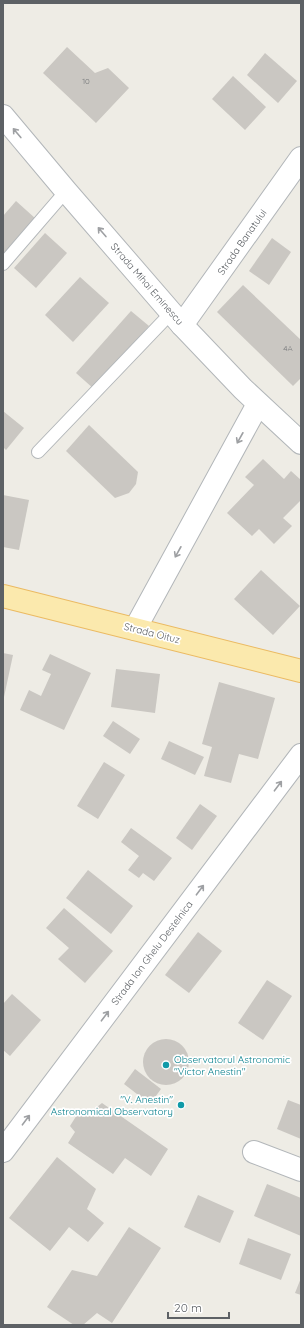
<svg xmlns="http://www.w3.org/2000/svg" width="304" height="1328" viewBox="0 0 304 1328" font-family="Quicksand,sans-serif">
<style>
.building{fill:#cac7c2}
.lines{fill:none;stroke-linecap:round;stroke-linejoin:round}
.lane-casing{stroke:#b2b6b9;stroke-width:14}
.street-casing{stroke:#b2b6b9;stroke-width:24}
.primary-casing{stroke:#ebba62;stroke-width:24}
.lane{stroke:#fff;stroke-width:12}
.street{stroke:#fff;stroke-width:22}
.primary{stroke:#fbe9ad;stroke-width:22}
.oneway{stroke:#9ea0a3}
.culture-dot{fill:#0f9aa8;stroke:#fff;stroke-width:1.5}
.labels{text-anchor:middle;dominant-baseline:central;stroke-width:3.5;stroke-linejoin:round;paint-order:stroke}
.number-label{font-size:8px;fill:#787a7c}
.street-label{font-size:10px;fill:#5d6165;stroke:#fff}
.culture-label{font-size:10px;fill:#0d838f;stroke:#fff;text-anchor:start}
</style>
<rect width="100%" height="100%" fill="#eeece5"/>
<!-- building -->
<g class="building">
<path d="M 67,47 L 95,73 L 108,68 L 129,88 L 96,123 L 43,73 Z"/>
<path d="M 265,53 L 297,81 L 278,103 L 247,75 Z"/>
<path d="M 233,76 L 266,107 L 245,130 L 212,99 Z"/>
<path d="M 16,201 L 36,219 L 6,255 L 3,253 L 3,216 Z"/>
<path d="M 45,233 L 67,253 L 36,288 L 14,268 Z"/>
<path d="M 272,238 L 291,252 L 269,285 L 249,271 Z"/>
<path d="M 80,277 L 109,303 L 73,342 L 45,315 Z"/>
<path d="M 243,285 L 301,340 L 301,378 L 293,386 L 217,312 Z"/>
<path d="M 131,311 L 149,326 L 94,389 L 76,373 Z"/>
<path d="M 3,411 L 24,428 L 6,450 L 3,447 Z"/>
<path d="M 89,425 L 138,472 L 136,484 L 129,493 L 115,498 L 66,451 Z"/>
<path d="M 263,459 L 284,479 L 291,471 L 301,480 L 301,500 L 283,518 L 292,526 L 274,544 L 259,529 L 252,536 L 227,513 L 254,485 L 245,477 Z"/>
<path d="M 3,495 L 29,500 L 19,550 L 3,547 Z"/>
<path d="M 261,570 L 300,606 L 273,635 L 234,599 Z"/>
<path d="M 3,653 L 13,655 L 4,697 L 3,696 Z"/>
<path d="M 50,654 L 91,673 L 64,730 L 20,710 L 29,690 L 41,696 L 51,674 L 42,670 Z"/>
<path d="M 116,669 L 160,674 L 155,713 L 111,707 Z"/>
<path d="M 219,682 L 275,698 L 258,759 L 239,754 L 231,783 L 204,776 L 212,747 L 202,744 Z"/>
<path d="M 113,721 L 140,739 L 130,754 L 103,736 Z"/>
<path d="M 169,741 L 204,757 L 195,775 L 161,759 Z"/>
<path d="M 104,762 L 125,775 L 98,819 L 77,806 Z"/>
<path d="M 200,804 L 217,816 L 192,850 L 176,838 Z"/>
<path d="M 131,828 L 172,858 L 154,881 L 143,873 L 139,878 L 128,870 L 139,856 L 121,842 Z"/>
<path d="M 88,870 L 133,906 L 111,934 L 66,898 Z"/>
<path d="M 64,908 L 113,951 L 85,983 L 58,959 L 69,948 L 46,928 Z"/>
<path d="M 198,932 L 222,951 L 189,993 L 165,975 Z"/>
<path d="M 267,980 L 292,996 L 263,1040 L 238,1023 Z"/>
<path d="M 12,994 L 41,1020 L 10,1056 L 3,1050 L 3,1004 Z"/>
<circle cx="166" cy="1062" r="23"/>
<path d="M 135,1069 L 161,1089 L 150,1104 L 124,1084 Z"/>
<path d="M 288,1100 L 301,1105 L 301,1139 L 277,1129 Z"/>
<path d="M 102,1103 L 168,1149 L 151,1176 L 125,1158 L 113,1174 L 68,1143 L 75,1132 L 70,1126 L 80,1110 L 87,1115 Z"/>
<path d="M 57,1157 L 96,1189 L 87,1209 L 104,1223 L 88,1242 L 69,1227 L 50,1251 L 9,1218 Z"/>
<path d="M 267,1184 L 301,1198 L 301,1236 L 254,1216 Z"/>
<path d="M 198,1195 L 234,1211 L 220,1243 L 184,1227 Z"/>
<path d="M 129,1227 L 161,1248 L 112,1323 L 97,1313 L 83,1325 L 74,1325 L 47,1307 L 72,1270 L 97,1276 Z"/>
<path d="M 248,1238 L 291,1254 L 281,1280 L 239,1264 Z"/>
<path d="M 301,1278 L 301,1295 L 295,1293 Z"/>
</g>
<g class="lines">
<defs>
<g id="lane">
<path d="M 3,264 L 66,191"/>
<path d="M 38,452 L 171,313"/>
</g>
<g id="street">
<path d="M 3,116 L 66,191 L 182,325 L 243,389 L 301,443"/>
<path d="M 182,325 L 301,158"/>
<path d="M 135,629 L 258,404"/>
<path d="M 3,1151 L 301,755"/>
<path d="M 254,1152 L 301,1170"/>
</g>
<path id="primary" d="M 3,596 L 301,671"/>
</defs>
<!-- lane casing -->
<use href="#lane" class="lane-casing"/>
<!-- street casing -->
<use href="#street" class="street-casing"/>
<!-- primary casing -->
<use href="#primary" class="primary-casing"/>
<!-- lane -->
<use href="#lane" class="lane"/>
<!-- street -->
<use href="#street" class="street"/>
<!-- primary -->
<use href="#primary" class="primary"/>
</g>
<!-- one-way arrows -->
<defs><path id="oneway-shaft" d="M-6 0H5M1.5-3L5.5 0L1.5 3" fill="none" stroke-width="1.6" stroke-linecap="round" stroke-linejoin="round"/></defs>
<g class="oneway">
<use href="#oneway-shaft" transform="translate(17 133) rotate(-130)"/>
<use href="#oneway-shaft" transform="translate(102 232) rotate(-131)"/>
<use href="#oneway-shaft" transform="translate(240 438) rotate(119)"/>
<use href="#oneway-shaft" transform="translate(178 552) rotate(119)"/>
<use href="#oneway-shaft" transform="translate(278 786) rotate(-53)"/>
<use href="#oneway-shaft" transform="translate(200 890) rotate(-53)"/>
<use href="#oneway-shaft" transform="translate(105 1016) rotate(-53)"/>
<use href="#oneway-shaft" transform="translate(26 1120) rotate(-53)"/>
</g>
<!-- markers -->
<g class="culture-dot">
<circle cx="166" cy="1065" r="4"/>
<circle cx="181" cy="1105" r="4"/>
</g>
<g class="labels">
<!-- number labels -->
<g class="number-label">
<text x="86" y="81">10</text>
<text x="288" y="348">4A</text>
</g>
<!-- street labels -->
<g class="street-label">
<text transform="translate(242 242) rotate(-55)">Strada Banatului</text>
<text transform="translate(147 284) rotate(49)">Strada Mihai Eminescu</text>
<text transform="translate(152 633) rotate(14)">Strada Oituz</text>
<text transform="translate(152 953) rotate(-53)">Strada Ion Ghelu Destelnica</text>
</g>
<!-- culture labels -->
<g class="culture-label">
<text x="174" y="1059">Observatorul Astronomic<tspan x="174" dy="12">"Victor Anestin"</tspan></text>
<text x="173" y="1099" text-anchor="end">"V. Anestin"<tspan x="173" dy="12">Astronomical Observatory</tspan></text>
</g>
</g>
<!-- border -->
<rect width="304" height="1328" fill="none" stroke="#5d6165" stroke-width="8"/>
<!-- scale -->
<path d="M168 1312v6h61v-6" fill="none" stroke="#5d6165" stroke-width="2"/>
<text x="174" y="1312" font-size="12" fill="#5d6165" stroke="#ffffff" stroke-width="3" paint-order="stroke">20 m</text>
</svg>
